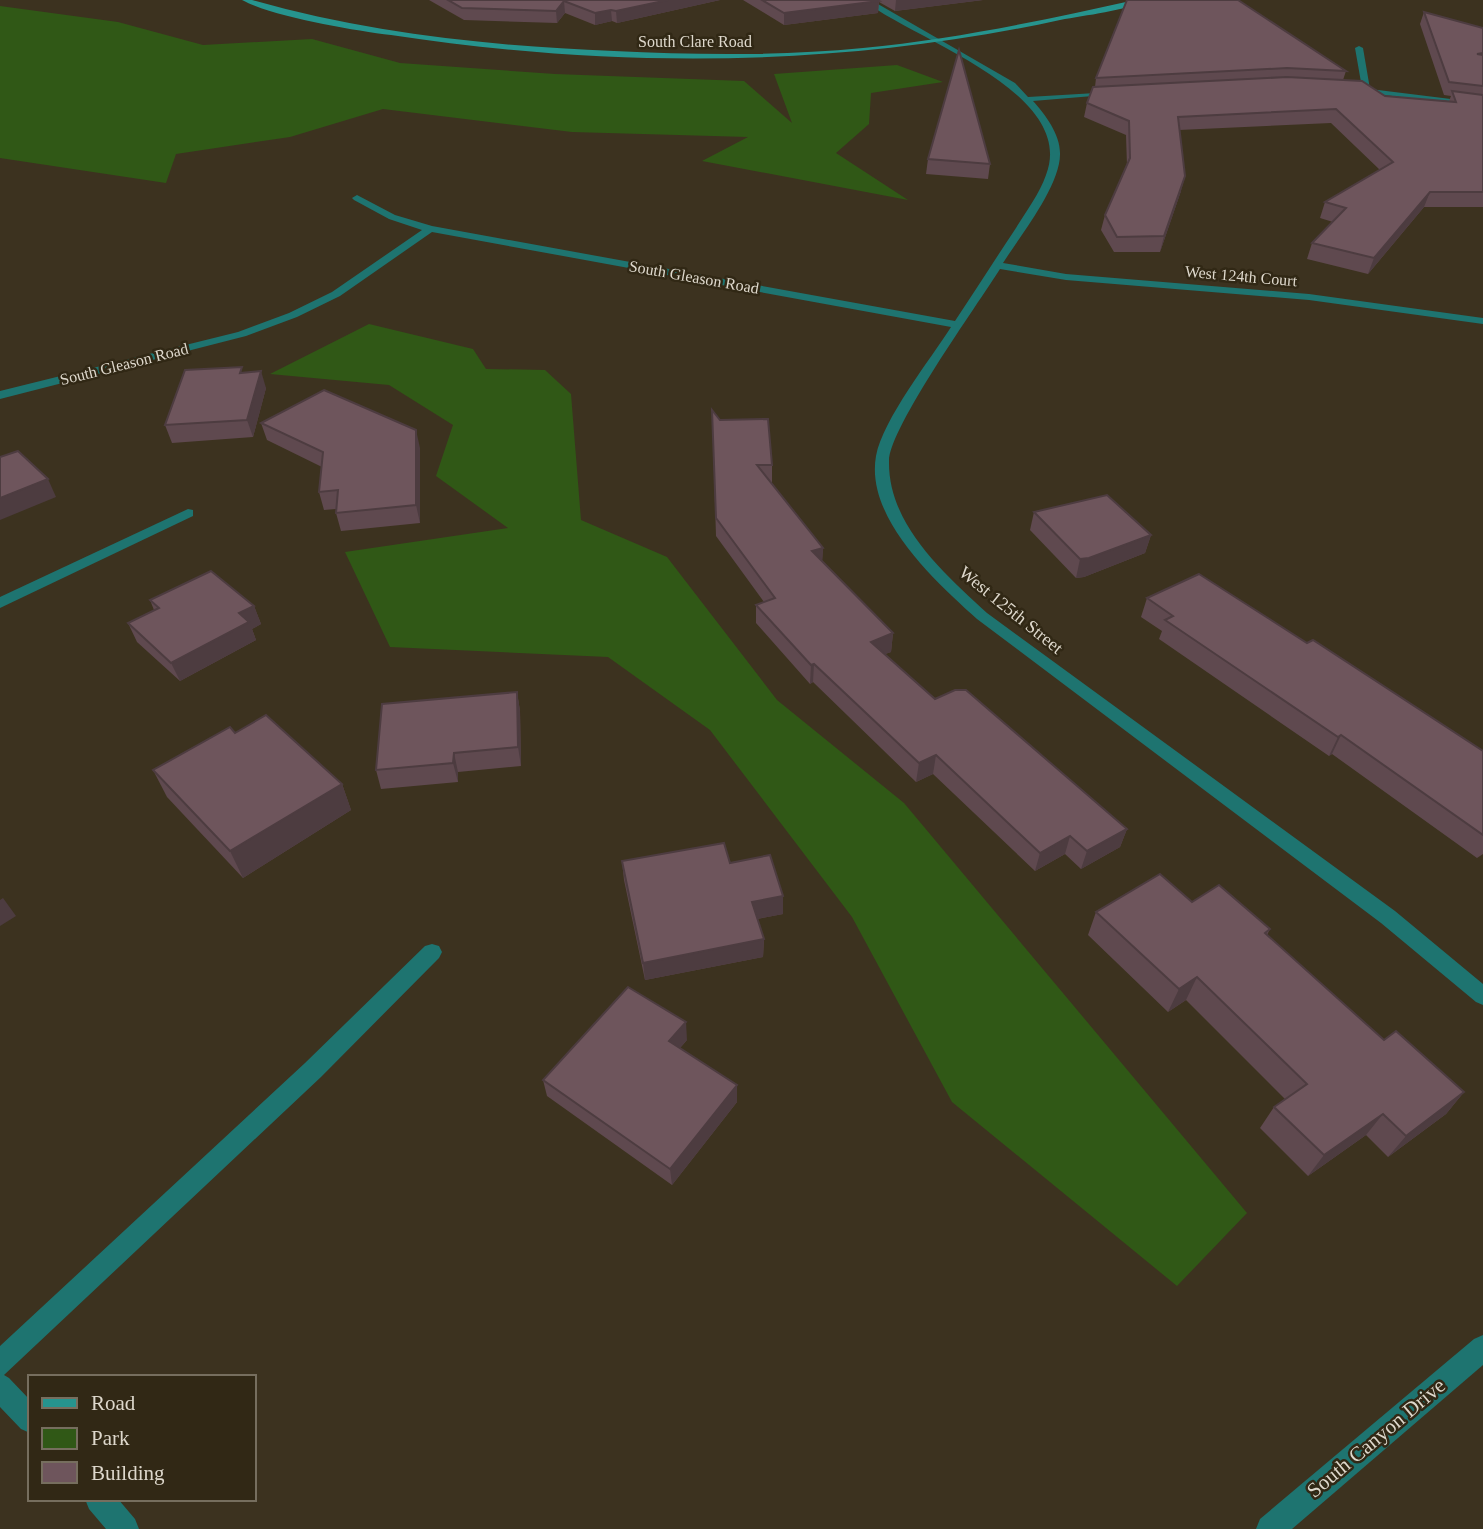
<svg xmlns="http://www.w3.org/2000/svg" width="1483" height="1529" viewBox="0 0 1483 1529" font-family="'Times New Roman',serif">
<style>
.green{fill:#305816}
.lines{fill:none;stroke-linecap:round;stroke-linejoin:round}
.street{fill:#1e7470;fill-rule:evenodd}
.secondary{fill:#26948e;fill-rule:evenodd}
.wall{fill:#5f494f}
.shaded-wall{fill:#4d3c40}
.building{fill:#6e555c;stroke:#4d3c40;stroke-width:2}
.labels{text-anchor:middle;dominant-baseline:central;stroke-width:5;stroke-linejoin:round;paint-order:stroke}
.far-street-label{font-size:16px;fill:#ded8cc;stroke:#312815}
.street-label{font-size:18px;fill:#ded8cc;stroke:#312815}
.near-street-label{font-size:21px;fill:#ded8cc;stroke:#312815}
</style>
<rect width="100%" height="100%" fill="#3c321f"/>
<!-- green -->
<g class="green">
<path d="M 0,6 L 118,22 L 203,45 L 312,39 L 400,63 L 555,74 L 744,81 L 792,123 L 774,74 L 897,65 L 943,82 L 871,93 L 869,124 L 836,153 L 908,200 L 702,161 L 748,137 L 572,132 L 383,109 L 290,137 L 176,154 L 166,183 L 0,158 Z"/>
<path d="M 369,324 L 473,349 L 486,369 L 545,370 L 571,394 L 581,520 L 667,557 L 777,700 L 904,803 L 1247,1213 L 1177,1286 L 952,1102 L 852,917 L 710,730 L 608,657 L 390,647 L 345,552 L 508,528 L 436,476 L 453,425 L 389,385 L 270,374 Z"/>
</g>
<g class="lines">
<!-- street -->
<g class="street">
<path d="M 863,0 L 871,0 L 1015,83 L 1028,97 L 1113,92 L 1117,94 L 1033,101 C 1045,114 1060,134 1060,153 C 1061,185 1020,236 1003,263 L 1066,274 L 1309,294 L 1483,318 L 1483,324 L 1309,300 L 1066,280 L 1000,269 C 978,304 889,428 889,461 C 888,525 944,573 987,613 L 1395,911 L 1483,984 L 1483,1005 L 1476,1002 L 1381,923 L 977,619 C 936,582 865,518 876,456 C 883,419 930,360 951,327 L 432,232 L 340,296 L 297,317 L 246,336 L 0,399 L 0,391 L 238,332 L 289,313 L 332,292 L 422,230 L 389,219 L 354,200 L 352,198 L 357,195 L 395,215 L 432,226 L 955,321 C 975,291 994,261 1014,231 C 1025,213 1039,195 1046,175 C 1078,92 912,39 863,0 Z"/>
<path d="M 1359,46 L 1363,48 L 1370,89 L 1483,103 L 1483,107 L 1351,91 L 1351,87 L 1362,88 L 1355,48 Z"/>
<path d="M 188,509 L 193,510 L 193,516 L 0,608 L 0,597 Z"/>
<path d="M 432,944 L 439,946 L 442,952 L 439,958 L 321,1077 L 4,1375 L 9,1378 L 30,1400 L 30,1433 L 21,1429 L 0,1407 L 0,1346 L 305,1063 L 425,946 Z"/>
<path d="M 1483,1335 L 1483,1365 L 1292,1529 L 1256,1529 L 1260,1519 L 1474,1339 Z"/>
<path d="M 85,1499 L 118,1499 L 135,1519 L 139,1529 L 106,1529 L 89,1509 Z"/>
</g>
<!-- secondary -->
<path class="secondary" d="M 242,0 L 252,0 C 371,34 492,46 614,51 C 697,55 780,56 863,48 C 955,39 1045,20 1135,0 L 1147,0 C 1125,11 1086,15 1060,20 C 840,68 613,69 391,35 C 352,30 274,17 242,0 Z"/>
</g>
<!-- wall -->
<g class="wall">
<path d="M 429,0 L 720,0 L 617,23 L 612,21 L 595,25 L 565,13 L 557,23 L 464,20 Z"/>
<path d="M 743,0 L 983,0 L 895,11 L 879,2 L 878,13 L 784,25 Z"/>
<path d="M 1127,0 L 1346,71 L 1343,80 L 1385,96 L 1449,101 L 1451,96 L 1444,95 L 1420,24 L 1424,12 L 1483,28 L 1483,207 L 1424,207 L 1368,274 L 1307,259 L 1312,243 L 1333,222 L 1320,218 L 1325,202 L 1380,170 L 1331,123 L 1179,130 L 1181,191 L 1160,252 L 1114,252 L 1101,230 L 1105,215 L 1127,166 L 1126,135 L 1084,117 L 1087,103 L 1095,87 L 1096,78 Z"/>
<path d="M 928,159 L 990,164 L 988,179 L 926,174 Z"/>
<path d="M 244,372 L 266,388 L 253,437 L 172,443 L 165,425 Z"/>
<path d="M 712,410 L 720,420 L 772,465 L 772,483 L 771,483 L 823,548 L 822,561 L 893,633 L 891,652 L 885,654 L 935,699 L 1127,829 L 1120,847 L 1081,869 L 1065,854 L 1035,871 L 933,774 L 916,782 L 813,682 L 810,684 L 756,623 L 756,605 L 764,602 L 716,536 Z"/>
<path d="M 261,423 L 420,448 L 420,523 L 341,531 L 336,513 L 336,509 L 324,510 L 319,492 L 322,467 L 267,440 Z"/>
<path d="M 1034,512 L 1151,535 L 1145,553 L 1084,577 L 1076,578 L 1030,530 Z"/>
<path d="M 1147,598 L 1307,643 L 1483,751 L 1483,854 L 1477,858 L 1332,754 L 1329,756 L 1159,639 L 1162,631 L 1141,617 Z"/>
<path d="M 150,600 L 254,606 L 261,624 L 252,629 L 256,640 L 180,681 L 137,642 L 128,623 L 154,610 Z"/>
<path d="M 517,692 L 520,711 L 521,766 L 458,772 L 458,782 L 381,789 L 376,770 Z"/>
<path d="M 235,733 L 342,784 L 351,810 L 243,878 L 167,797 L 153,770 Z"/>
<path d="M 622,861 L 730,863 L 783,914 L 757,919 L 764,939 L 763,957 L 645,980 L 624,880 Z"/>
<path d="M 1192,902 L 1270,929 L 1267,935 L 1384,1040 L 1464,1092 L 1446,1114 L 1388,1157 L 1366,1135 L 1308,1176 L 1260,1128 L 1274,1107 L 1285,1099 L 1186,1000 L 1168,1012 L 1088,935 L 1096,912 Z"/>
<path d="M 687,1040 L 680,1048 L 737,1102 L 672,1185 L 547,1096 L 543,1080 Z"/>
</g>
<!-- shaded-wall -->
<g class="shaded-wall">
<path d="M 668,0 L 720,0 L 617,23 L 616,11 Z"/>
<path d="M 896,0 L 983,0 L 895,11 Z"/>
<path d="M 564,1 L 565,13 L 557,23 L 556,11 Z"/>
<path d="M 879,1 L 878,13 L 784,25 L 784,13 Z"/>
<path d="M 611,10 L 612,21 L 595,25 L 595,13 Z"/>
<path d="M 1185,176 L 1181,191 L 1160,252 L 1164,236 Z"/>
<path d="M 1430,192 L 1424,207 L 1368,274 L 1374,258 Z"/>
<path d="M 261,371 L 266,388 L 253,437 L 247,420 Z"/>
<path d="M 416,430 L 420,448 L 420,523 L 416,505 Z"/>
<path d="M 48,479 L 56,497 L 0,520 L 0,498 Z"/>
<path d="M 1151,535 L 1145,553 L 1084,577 L 1076,578 L 1080,559 Z"/>
<path d="M 823,548 L 822,566 L 812,551 Z"/>
<path d="M 254,606 L 261,624 L 252,629 L 256,640 L 180,681 L 171,663 L 239,613 Z"/>
<path d="M 893,633 L 891,652 L 869,660 L 871,642 Z"/>
<path d="M 814,664 L 813,682 L 810,684 L 811,665 Z"/>
<path d="M 517,692 L 520,711 L 521,766 L 518,747 Z"/>
<path d="M 1341,735 L 1332,754 L 1329,756 L 1338,737 Z"/>
<path d="M 454,753 L 458,772 L 458,782 L 453,763 Z"/>
<path d="M 936,755 L 933,774 L 916,782 L 919,763 Z"/>
<path d="M 342,784 L 351,810 L 243,878 L 230,851 Z"/>
<path d="M 1127,829 L 1120,847 L 1081,869 L 1087,851 Z"/>
<path d="M 1070,836 L 1065,854 L 1035,871 L 1040,853 Z"/>
<path d="M 783,896 L 783,914 L 751,920 L 752,902 Z"/>
<path d="M 3,898 L 16,916 L 0,926 L 0,900 Z"/>
<path d="M 764,939 L 763,957 L 645,980 L 643,963 Z"/>
<path d="M 1197,977 L 1186,1000 L 1168,1012 L 1179,989 Z"/>
<path d="M 686,1022 L 687,1040 L 671,1058 L 669,1041 Z"/>
<path d="M 737,1085 L 737,1102 L 672,1185 L 670,1169 Z"/>
<path d="M 1464,1092 L 1446,1114 L 1388,1157 L 1406,1136 Z"/>
<path d="M 1383,1114 L 1366,1135 L 1308,1176 L 1324,1155 Z"/>
</g>
<!-- building -->
<g class="building">
<path d="M 448,0 L 668,0 L 616,11 L 611,10 L 595,13 L 564,1 L 556,11 L 462,8 Z"/>
<path d="M 762,0 L 877,0 L 879,1 L 784,13 Z"/>
<path d="M 1127,0 L 1238,0 L 1346,71 L 1287,68 L 1096,78 Z"/>
<path d="M 1424,12 L 1483,28 L 1483,53 L 1477,54 L 1483,55 L 1483,86 L 1449,82 Z"/>
<path d="M 959,50 L 990,164 L 928,159 Z"/>
<path d="M 1287,77 L 1362,81 L 1385,96 L 1456,102 L 1452,91 L 1483,95 L 1483,192 L 1430,192 L 1374,258 L 1312,243 L 1346,208 L 1325,202 L 1393,162 L 1336,109 L 1178,117 L 1185,176 L 1164,236 L 1117,237 L 1105,215 L 1130,158 L 1129,121 L 1087,103 L 1093,87 Z"/>
<path d="M 242,367 L 240,373 L 261,371 L 247,420 L 165,425 L 185,370 Z"/>
<path d="M 324,390 L 416,430 L 416,505 L 336,513 L 338,490 L 319,492 L 323,452 L 261,423 Z"/>
<path d="M 712,410 L 720,420 L 768,419 L 772,465 L 757,465 L 823,548 L 812,551 L 893,633 L 871,642 L 935,699 L 955,690 L 966,690 L 1127,829 L 1087,851 L 1070,836 L 1040,853 L 936,755 L 919,763 L 814,664 L 811,665 L 756,605 L 775,598 L 716,518 Z"/>
<path d="M 18,451 L 48,479 L 0,498 L 0,457 Z"/>
<path d="M 1107,495 L 1151,535 L 1089,558 L 1080,559 L 1034,512 Z"/>
<path d="M 211,571 L 254,606 L 239,613 L 249,622 L 171,663 L 128,623 L 159,608 L 150,600 Z"/>
<path d="M 1199,574 L 1307,643 L 1313,640 L 1483,751 L 1483,835 L 1341,735 L 1338,737 L 1165,620 L 1173,616 L 1147,598 Z"/>
<path d="M 517,692 L 518,747 L 454,753 L 453,763 L 376,770 L 382,704 Z"/>
<path d="M 266,715 L 342,784 L 230,851 L 153,770 L 230,727 L 235,733 Z"/>
<path d="M 724,843 L 730,863 L 770,855 L 783,896 L 752,902 L 764,939 L 643,963 L 622,861 Z"/>
<path d="M 1160,874 L 1192,902 L 1219,885 L 1270,929 L 1265,933 L 1384,1040 L 1396,1031 L 1464,1092 L 1406,1136 L 1383,1114 L 1324,1155 L 1274,1107 L 1307,1084 L 1197,977 L 1179,989 L 1096,912 Z"/>
<path d="M 628,987 L 686,1022 L 669,1041 L 737,1085 L 670,1169 L 543,1080 Z"/>
</g>
<g class="labels">
<!-- far-street labels -->
<g class="far-street-label">
<text x="695" y="41">South Clare Road</text>
<text transform="translate(1241 276) rotate(5)">West 124th Court</text>
<text transform="translate(694 277) rotate(10)">South Gleason Road</text>
<text transform="translate(124 364) rotate(-14)">South Gleason Road</text>
</g>
<!-- street labels -->
<g class="street-label">
<text transform="translate(1011 610) rotate(39)">West 125th Street</text>
</g>
<!-- near-street labels -->
<g class="near-street-label">
<text transform="translate(1376 1438) rotate(-40)">South Canyon Drive</text>
</g>
</g>
<!-- legend -->
<rect x="28" y="1375" width="228" height="126" fill="#312815" stroke="#766e5e" stroke-width="2"/>
<rect x="42" y="1398" width="35" height="10" fill="#26948e" stroke="#766e5e" stroke-width="2"/>
<text x="91" y="1410" font-size="21" fill="#ded8cc">Road</text>
<rect x="42" y="1428" width="35" height="21" fill="#305816" stroke="#766e5e" stroke-width="2"/>
<text x="91" y="1445" font-size="21" fill="#ded8cc">Park</text>
<rect x="42" y="1462" width="35" height="21" fill="#6e555c" stroke="#766e5e" stroke-width="2"/>
<text x="91" y="1480" font-size="21" fill="#ded8cc">Building</text>
</svg>
